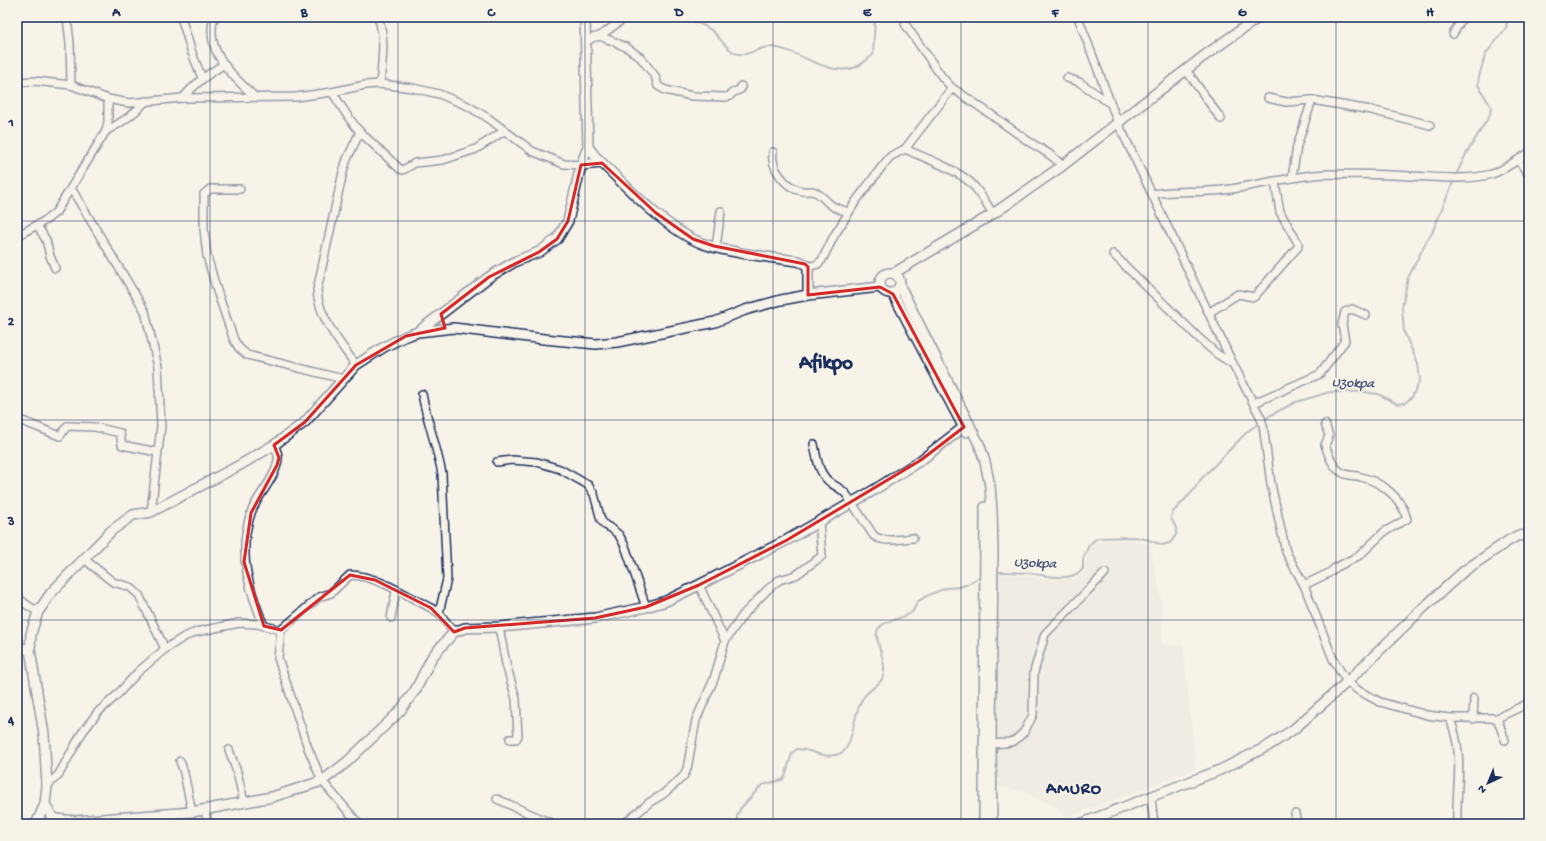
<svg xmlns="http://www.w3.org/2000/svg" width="1546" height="841" viewBox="0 0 1546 841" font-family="'Gochi Hand',sans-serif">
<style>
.built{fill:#e6e5de}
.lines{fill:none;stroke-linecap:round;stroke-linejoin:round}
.stream{stroke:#727c95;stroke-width:2}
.street-casing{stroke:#1b2f5e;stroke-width:10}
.secondary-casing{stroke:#1b2f5e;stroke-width:12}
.street{stroke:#f7f3e8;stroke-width:7}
.secondary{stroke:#f7f3e8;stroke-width:9}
.marked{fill:none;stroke:#d62828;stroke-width:3;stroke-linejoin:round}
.grid{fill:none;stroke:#1b2f5e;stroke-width:1;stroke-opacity:0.55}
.labels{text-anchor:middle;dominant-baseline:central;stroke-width:4;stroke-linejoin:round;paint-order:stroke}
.water-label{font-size:14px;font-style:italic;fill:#465679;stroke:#f7f3e8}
.district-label{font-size:17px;font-weight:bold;letter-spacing:1px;fill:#1b2f5e;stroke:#f7f3e8}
.town-label{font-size:21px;font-weight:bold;fill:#1b2f5e;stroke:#f7f3e8}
.neatline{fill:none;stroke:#1b2f5e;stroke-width:1.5}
.grid-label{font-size:13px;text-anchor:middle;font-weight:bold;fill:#1b2f5e}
</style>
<rect width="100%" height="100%" fill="#f7f3e8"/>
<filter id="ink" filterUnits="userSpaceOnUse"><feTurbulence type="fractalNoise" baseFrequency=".025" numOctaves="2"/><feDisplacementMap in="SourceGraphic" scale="8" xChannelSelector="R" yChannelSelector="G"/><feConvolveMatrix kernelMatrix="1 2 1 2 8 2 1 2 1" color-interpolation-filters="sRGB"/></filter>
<g filter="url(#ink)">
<!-- built -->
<path class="built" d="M 1125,540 L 1139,541 L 1150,545 L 1162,601 L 1162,644 L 1183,645 L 1196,769 L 1067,817 L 1052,805 L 1022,791 L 995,786 L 996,574 L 1036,577 L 1055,581 L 1077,577 L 1083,573 L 1086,569 L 1086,558 L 1091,546 L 1097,541 Z"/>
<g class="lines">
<!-- stream -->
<g class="stream">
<path d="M 683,17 C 691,22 701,23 708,28 C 719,34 724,48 735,53 C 747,58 758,47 770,47 C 798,48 830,80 858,66 C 863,64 868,58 873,55 L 875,17"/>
<path d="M 1049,17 L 1052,18 L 1060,17"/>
<path d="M 1456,175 L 1466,154 L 1490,115 L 1491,107 L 1478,85 L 1479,77 L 1485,55 L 1506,28 L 1507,21 L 1506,17"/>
<path d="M 998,572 C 1008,572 1017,572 1026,573 C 1044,574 1069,584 1083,569 L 1083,559 L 1089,545 L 1097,538 L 1135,537 L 1149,540 L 1162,545 L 1170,543 L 1176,535 L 1176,528 L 1171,518 L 1172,513 L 1193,491 L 1201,479 L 1248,431 L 1271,415 L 1296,402 L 1330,392 L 1364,392 L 1378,394 L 1397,404 L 1405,403 L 1412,397 L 1420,380 L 1418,364 L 1404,332 L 1402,307 L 1408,278 L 1426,242 L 1432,233 L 1454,180"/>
<path d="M 737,824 L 737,817 L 740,809 L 762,785 L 782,780 L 785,777 L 792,753 L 797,749 C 813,749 825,761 841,753 C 854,747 853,711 863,698 C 872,685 885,686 884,667 C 884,657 873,636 878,629 C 885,619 901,620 911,613 C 915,610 915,603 919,601 C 925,596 940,590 947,588 C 951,587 955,588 959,587 C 966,586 973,581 978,578"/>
</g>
<defs>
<g id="street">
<path d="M 67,17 L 70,43 L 71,85"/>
<path d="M 181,17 L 192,53 L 202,78"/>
<path d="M 214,17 C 204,52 232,75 255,97"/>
<path d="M 378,17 C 386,39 382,61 380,84"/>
<path d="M 1078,17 L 1118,123 L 1233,364 L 1261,418 L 1263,425 L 1271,484 L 1286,552 L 1304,585 L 1333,659 L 1347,682 L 1359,691 L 1380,702 L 1427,715 L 1450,718 L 1497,718 L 1529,703"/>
<path d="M 1528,17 L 1529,19"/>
<path d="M 905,24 L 942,77 L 952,88 C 978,105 1003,123 1028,141 C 1040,149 1053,154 1062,166"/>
<path d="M 1453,34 L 1463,17"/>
<path d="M 600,36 L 626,17"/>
<path d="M 586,42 L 592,38 L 600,36 L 626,47 L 640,57 L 655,76 L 658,86 L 665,90 L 692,96 L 726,97 L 730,96 L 732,93 L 741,89 L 741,86"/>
<path d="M 1186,70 L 1221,119"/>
<path d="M 1067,78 L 1079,82 L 1111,104"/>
<path d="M 17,82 L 34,81 L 71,85 L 108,99 L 129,103 L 183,98 L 296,97 L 332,92 L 365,85 L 380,84 L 413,88 L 439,94 L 468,106 L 488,118 L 532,151 L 564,164 L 581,165"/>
<path d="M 332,92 L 349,118 L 360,132 L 400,169 L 403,170 L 415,163 L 443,160 L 476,149 L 504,131"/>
<path d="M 183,98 C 194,84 208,74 224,64"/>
<path d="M 1268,98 L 1286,102 L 1312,100 L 1371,110 L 1430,125"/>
<path d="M 106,131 C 121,123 134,115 146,101"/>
<path d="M 905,149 C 925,158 956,169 971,183 C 980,192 986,203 993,214"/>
<path d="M 773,152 C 770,168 786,188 802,191 C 806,192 811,190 815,192 C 822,195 825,201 831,205 C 836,209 843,210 849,212"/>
<path d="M 1518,160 L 1529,175"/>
<path d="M 1292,178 L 1297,146 L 1312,100"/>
<path d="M 71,188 L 145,311 L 158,367 L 161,426 L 151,512"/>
<path d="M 240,189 L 210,189 L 204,194 L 204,229 L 207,256 L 217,291 L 234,340 L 239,348 L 247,355 L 343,379"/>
<path d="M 1153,194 C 1176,190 1199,193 1223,190 C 1257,186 1290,176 1325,174 C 1353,174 1381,174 1410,176 C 1436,177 1466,181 1492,174 C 1504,170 1517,160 1529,153"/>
<path d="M 37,225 L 46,240 L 50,256 L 55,268"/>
<path d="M 17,236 L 46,220 L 56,212 L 106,131 L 108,122 L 108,99"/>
<path d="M 716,247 L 721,211"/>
<path d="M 1113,254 L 1202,341 L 1217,354 L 1233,364"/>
<path d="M 808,267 L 818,264 L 822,260 L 834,236 L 856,201 L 884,164 L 891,156 L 905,149 L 952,88"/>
<path d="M 1210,312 L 1238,294 L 1254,297 L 1298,247 L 1298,243 L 1280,212 L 1275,182"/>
<path d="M 356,365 C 340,344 318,316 317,290 L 343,172 L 347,159 L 360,132"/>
<path d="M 422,394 C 427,421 437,447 442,474 L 447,579 L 439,613"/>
<path d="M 1254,403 L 1320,374 L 1345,341 L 1342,324 L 1345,312 L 1352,309 L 1366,315"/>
<path d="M 17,419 L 60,436 L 67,426 L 95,427 L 120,433 L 122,445 L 157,452"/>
<path d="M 814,444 C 817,458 818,474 831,483 C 836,487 841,488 846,494 L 874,536 C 885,543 900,539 913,538"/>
<path d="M 497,462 L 512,460 L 537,462 L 560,469 L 588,485 L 594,494 L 601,520 L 605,525 L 612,529 L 619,535 L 625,546 L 646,607"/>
<path d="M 84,559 L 113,582 L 130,587 L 139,595 L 165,649"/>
<path d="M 699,585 L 725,641"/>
<path d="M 1304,585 L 1329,573 L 1335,568 L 1360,555 L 1384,532 L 1407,519 C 1401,497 1382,482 1361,477 C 1355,475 1348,476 1343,473 C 1332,468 1329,455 1325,445 L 1329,436 L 1325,424"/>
<path d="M 17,597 L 27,605 L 38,612"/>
<path d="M 391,618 L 396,591"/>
<path d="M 264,626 C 249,589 237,553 251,513 C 257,495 276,479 278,459 C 279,455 276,449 274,445"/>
<path d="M 499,627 L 506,664 L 516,699 L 518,736 L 516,739 L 510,739"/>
<path d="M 1450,718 C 1452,725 1455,732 1456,739 C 1462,765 1456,793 1457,819"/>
<path d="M 1497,718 L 1505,740"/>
<path d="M 1473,719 L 1474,698"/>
<path d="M 991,744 L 1005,743 L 1014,741 L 1024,732 L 1033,715 L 1034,672 L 1045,634 L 1105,573"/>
<path d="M 229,750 L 237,772 L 244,802"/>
<path d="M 180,761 L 184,773 L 192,812"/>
<path d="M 47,786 L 59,774 L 82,733 L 97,713 L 117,695 L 138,672 L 165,649 L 184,637 L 196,632 L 239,623 L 257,624 L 281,630"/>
<path d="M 1151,797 L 1154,824"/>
<path d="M 497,799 L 553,824"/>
<path d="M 205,809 L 208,824"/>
<path d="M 1295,814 L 1297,824"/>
<path d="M 359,824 L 322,781 L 308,748 L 278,658 L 281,630 L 319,597 L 331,593 L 350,575 C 375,575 408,596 431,608 L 439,613 L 454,632"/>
<path d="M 624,824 L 650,802 L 662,795 L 683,777 L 687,769 L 696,720 L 714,679 L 725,641 L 743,615 L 767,590 L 779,580 L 796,575 L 822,556 L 819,522"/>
</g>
<g id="secondary">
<path d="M 588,147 L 595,156 C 624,184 664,228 701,243 C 728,253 769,257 798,261 L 805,264 L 808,267 L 808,295"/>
<path d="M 581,165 L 602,163"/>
<circle cx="890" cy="283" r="10"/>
<path d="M 894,273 L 993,214 L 1062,166 L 1204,56 L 1259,17"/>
<path d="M 900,286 L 980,446 L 985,462 L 990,486 L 992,511 L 993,549 L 991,744 L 992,824"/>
<path d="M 880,287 L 808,295 L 781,300 L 745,310 L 715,322 L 617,342 L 596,344 L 544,339 L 454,328 L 418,332 L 406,336 L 384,347 L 356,365 L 305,422 L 274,445 L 240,465 L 151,512 L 133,515 L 111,531 L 51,593 L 38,612 L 31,634 L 30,650 L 44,734 L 47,786 L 45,804 L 51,815 L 56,819 L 75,821 L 192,812 L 272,797 L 322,781 L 347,762 L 400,711 L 416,689 L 432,657 L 454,632 L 465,628 L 499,627 L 595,618 L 646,607 L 666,601 L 699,585 L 787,540 L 874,490 L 921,460 L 969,423"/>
<path d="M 893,294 L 966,432"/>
<path d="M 419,331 L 489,277 L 516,261 L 539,252 L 557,239 L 568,221 L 581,165 L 588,147 L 585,17"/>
<path d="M 17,647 L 30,650"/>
<path d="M 36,824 L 45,804"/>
<path d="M 43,824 L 56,819"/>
<path d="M 984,824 L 985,507"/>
<path d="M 1080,824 L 1220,770 L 1268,746 L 1294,729 L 1347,682 L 1420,611 L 1464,571 L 1508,541 L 1517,536 L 1529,535"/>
</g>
</defs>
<!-- street casing -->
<use href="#street" class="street-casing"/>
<!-- secondary casing -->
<use href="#secondary" class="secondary-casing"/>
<!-- street -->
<use href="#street" class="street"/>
<!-- secondary -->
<use href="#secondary" class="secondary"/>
</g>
</g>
<!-- marked area -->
<path d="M0 0H1546V841H0ZM 602,163 L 656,213 L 693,239 L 714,246 L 805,264 L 808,267 L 808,295 L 880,287 L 893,294 L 964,427 L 921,460 L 787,540 L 699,585 L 646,607 L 595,618 L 465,628 L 454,632 L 431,608 L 375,580 L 350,575 L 281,630 L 264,626 L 244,562 L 251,513 L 277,465 L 279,458 L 274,445 L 305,422 L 356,365 L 406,336 L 445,328 L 441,314 L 489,277 L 539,252 L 557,239 L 568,221 L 581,165 Z" fill="#f7f3e8" fill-opacity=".55" fill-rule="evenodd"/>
<path class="marked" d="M 602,163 L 656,213 L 693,239 L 714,246 L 805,264 L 808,267 L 808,295 L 880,287 L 893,294 L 964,427 L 921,460 L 787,540 L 699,585 L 646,607 L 595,618 L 465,628 L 454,632 L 431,608 L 375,580 L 350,575 L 281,630 L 264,626 L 244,562 L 251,513 L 277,465 L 279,458 L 274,445 L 305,422 L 356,365 L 406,336 L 445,328 L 441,314 L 489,277 L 539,252 L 557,239 L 568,221 L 581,165 Z"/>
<!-- grid -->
<path class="grid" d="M 210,17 L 210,824M 398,17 L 398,824M 585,17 L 585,824M 773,17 L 773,824M 961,17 L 961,824M 1148,17 L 1148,824M 1336,17 L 1336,824M 17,221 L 1529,221M 17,420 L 1529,420M 17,620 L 1529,620"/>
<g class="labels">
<!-- water labels -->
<g class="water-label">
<text transform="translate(1353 384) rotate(2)">Uzokpa</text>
<text transform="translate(1035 564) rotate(3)">Uzokpa</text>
</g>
<!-- district labels -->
<g class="district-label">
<text x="1074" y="790">AMURO</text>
</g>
<!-- town labels -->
<g class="town-label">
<text x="826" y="364">Afikpo</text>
</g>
</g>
<!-- margin -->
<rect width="1546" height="841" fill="none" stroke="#f7f3e8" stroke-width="44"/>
<!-- north arrow -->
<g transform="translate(1488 783) rotate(224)" stroke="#f7f3e8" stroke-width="3" paint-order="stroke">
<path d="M0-3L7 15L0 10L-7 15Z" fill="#1b2f5e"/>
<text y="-6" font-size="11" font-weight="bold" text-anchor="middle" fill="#1b2f5e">N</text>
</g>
<rect x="22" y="22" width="1502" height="797" class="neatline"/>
<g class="grid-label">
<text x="116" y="16">A</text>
<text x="304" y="16">B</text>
<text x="491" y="16">C</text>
<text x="679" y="16">D</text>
<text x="867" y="16">E</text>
<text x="1055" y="16">F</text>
<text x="1242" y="16">G</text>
<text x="1430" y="16">H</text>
<text x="11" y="126">1</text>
<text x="11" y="325">2</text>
<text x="11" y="525">3</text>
<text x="11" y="724">4</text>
</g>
</svg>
